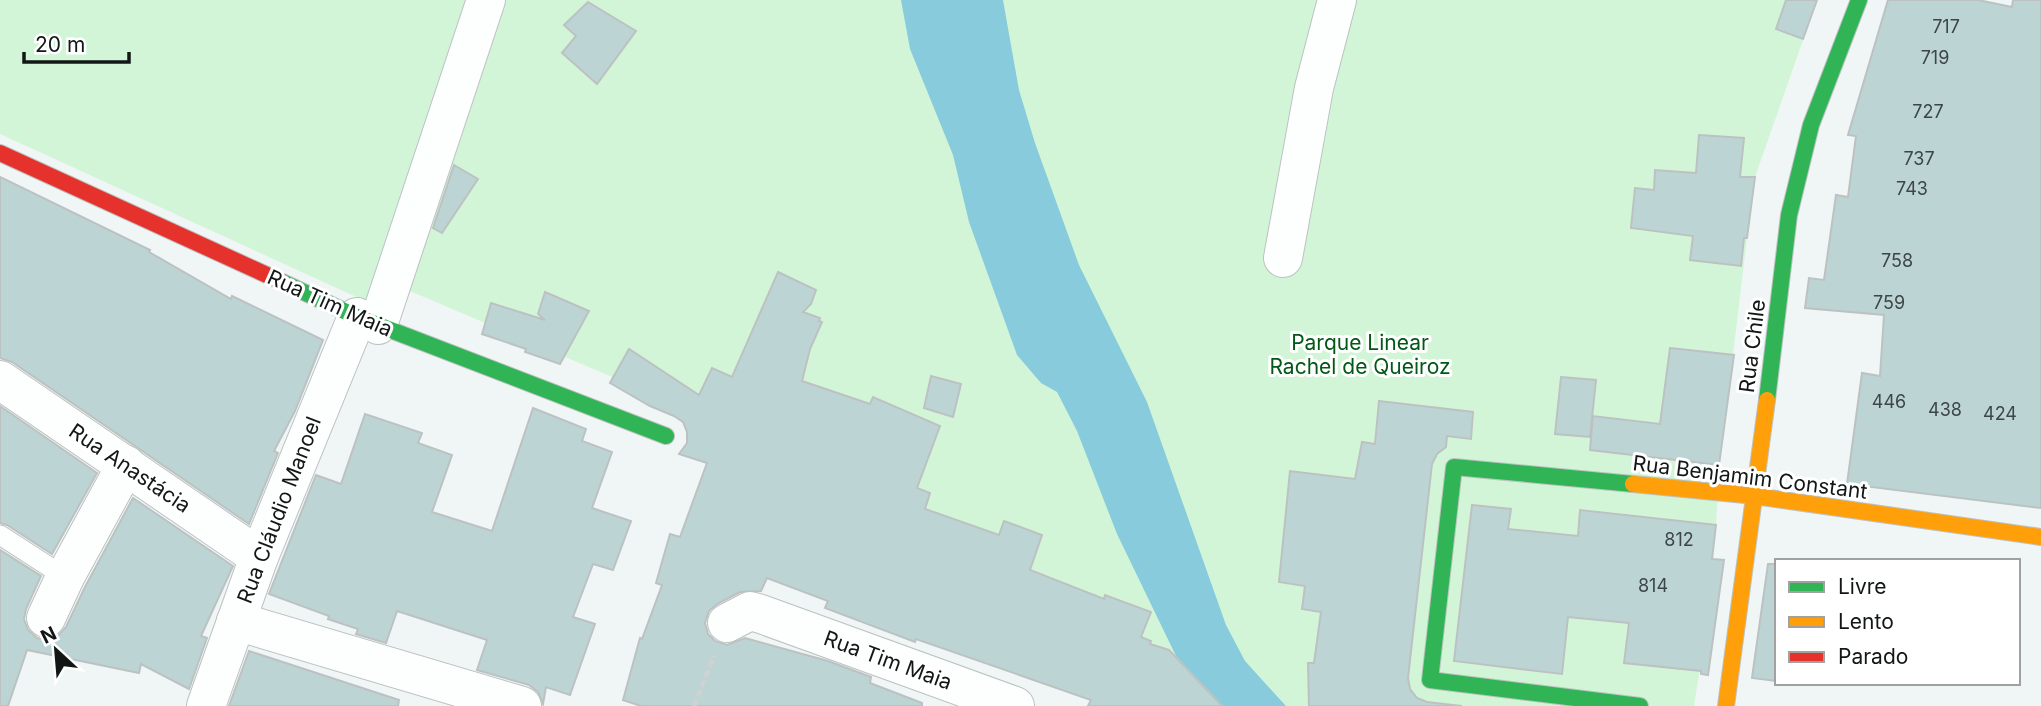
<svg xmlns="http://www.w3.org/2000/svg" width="2041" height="706" viewBox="0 0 2041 706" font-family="Inter,sans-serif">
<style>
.green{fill:#d3f5d7}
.water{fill:#88cbdc}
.building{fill:#bdd4d5;stroke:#bcc2c1;stroke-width:2}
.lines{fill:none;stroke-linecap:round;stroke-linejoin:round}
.lane-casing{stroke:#bcc2c1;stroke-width:21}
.street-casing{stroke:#bcc2c1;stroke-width:40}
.fast-casing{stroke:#bcc2c1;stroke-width:18}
.slow-casing{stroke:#bcc2c1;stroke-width:18}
.jam-casing{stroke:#bcc2c1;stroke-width:18}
.path{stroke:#d0d2d1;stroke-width:4.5;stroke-dasharray:7 3.5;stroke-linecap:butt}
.lane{stroke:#fdfefe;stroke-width:19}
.street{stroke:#fdfefe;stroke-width:38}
.fast{stroke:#30b455;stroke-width:16}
.slow{stroke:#ff9f0a;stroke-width:16}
.jam{stroke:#e5322d;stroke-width:16}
.labels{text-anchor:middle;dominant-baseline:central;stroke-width:6;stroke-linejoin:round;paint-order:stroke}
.number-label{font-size:18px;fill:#3d4646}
.street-label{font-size:21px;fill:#121716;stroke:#fff}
.park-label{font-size:21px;fill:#025916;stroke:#fff}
</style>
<rect width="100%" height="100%" fill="#f0f6f5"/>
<!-- green -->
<path class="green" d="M 0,0 L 1817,0 L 1754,180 L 1720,462 L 1711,600 L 1694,706 L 1137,706 L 845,476 L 384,280 L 376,306 L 0,134 Z"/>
<!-- water -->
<path class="water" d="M 901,0 L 1003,0 L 1019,90 L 1035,143 L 1079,265 L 1147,402 L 1226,625 L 1245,661 L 1286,706 L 1223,706 L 1176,656 L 1117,534 L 1077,431 L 1057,392 L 1041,383 L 1017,355 L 969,222 L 953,155 L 910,49 Z"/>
<!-- building -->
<g class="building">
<path d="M 1786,0 L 1817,0 L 1803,39 L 1776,29 Z"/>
<path d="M 1888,0 L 1978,0 L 2012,7 L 2013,0 L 2041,0 L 2041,508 L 1847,484 L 1862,373 L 1880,376 L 1884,315 L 1805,308 L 1809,278 L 1824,280 L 1836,195 L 1848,197 L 1856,136 L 1848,135 Z"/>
<path d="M 588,2 L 636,31 L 597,84 L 562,53 L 576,36 L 564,25 Z"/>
<path d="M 1699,135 L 1744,138 L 1740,177 L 1755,177 L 1747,238 L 1744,238 L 1741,266 L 1690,260 L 1693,236 L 1631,228 L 1635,188 L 1654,190 L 1655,170 L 1696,173 Z"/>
<path d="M 454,165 L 478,179 L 442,233 L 433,228 Z"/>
<path d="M 0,177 L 150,250 L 149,252 L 231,299 L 232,296 L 323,340 L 295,411 L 274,451 L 278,453 L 249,524 L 12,362 L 0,358 Z"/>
<path d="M 778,272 L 816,290 L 811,304 L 803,312 L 820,318 L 819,321 L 822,322 L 810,349 L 802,381 L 870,404 L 873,397 L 940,426 L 917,488 L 930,493 L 925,509 L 999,535 L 1004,521 L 1042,535 L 1030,570 L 1104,599 L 1105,595 L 1151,612 L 1141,637 L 1151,641 L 1150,644 L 1169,650 L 1222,706 L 1088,706 L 1091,700 L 916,639 L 915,642 L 825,608 L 828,601 L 767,578 L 761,591 L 740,592 L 717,604 L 709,611 L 705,623 L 708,634 L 715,641 L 727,645 L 745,638 L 828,661 L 871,677 L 870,683 L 922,703 L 922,706 L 641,706 L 623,700 L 640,638 L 642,639 L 662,585 L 656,583 L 670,534 L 680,537 L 707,463 L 679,454 L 687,443 L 687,432 L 683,422 L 674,416 L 650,406 L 610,383 L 629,349 L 699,395 L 712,368 L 732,377 Z"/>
<path d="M 545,292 L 589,311 L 560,364 L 525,352 L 526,349 L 482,334 L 491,303 L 545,320 L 538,314 Z"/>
<path d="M 1670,348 L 1734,355 L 1719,465 L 1590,450 L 1593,416 L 1660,424 Z"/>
<path d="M 931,376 L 961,384 L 953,417 L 924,408 Z"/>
<path d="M 1561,377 L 1596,380 L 1590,437 L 1555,434 Z"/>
<path d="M 1379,401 L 1473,412 L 1471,439 L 1447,436 L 1446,447 L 1437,454 L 1432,464 L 1408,678 L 1410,689 L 1417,698 L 1427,702 L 1462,706 L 1309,706 L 1308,663 L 1314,663 L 1321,612 L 1302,609 L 1305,586 L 1279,582 L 1290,471 L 1355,479 L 1362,442 L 1375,444 Z"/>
<path d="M 0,406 L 97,473 L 52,554 L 7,525 L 0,523 Z"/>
<path d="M 533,408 L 586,429 L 582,441 L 612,452 L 592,508 L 631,521 L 613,570 L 593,564 L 573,617 L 595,624 L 570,695 L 546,687 L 543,704 L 538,692 L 529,685 L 477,670 L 487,640 L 397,611 L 386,643 L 356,634 L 358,629 L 328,619 L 329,616 L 269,594 L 316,475 L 341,484 L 365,414 L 422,433 L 418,443 L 452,455 L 432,512 L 492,531 Z"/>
<path d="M 133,498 L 233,566 L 201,636 L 207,638 L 189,689 L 141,664 L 139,673 L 27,650 L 8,706 L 0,706 L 0,550 L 41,576 L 26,609 L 24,619 L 28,630 L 37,638 L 47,640 L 58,636 L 66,627 L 85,587 Z"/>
<path d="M 1472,505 L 1511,509 L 1508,529 L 1578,536 L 1580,510 L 1716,525 L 1712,559 L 1724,560 L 1708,675 L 1701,674 L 1701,671 L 1624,663 L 1629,623 L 1568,617 L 1562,674 L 1454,661 Z"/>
<path d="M 1768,564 L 1777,564 L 1777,681 L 1752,678 Z"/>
<path d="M 249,651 L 399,700 L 398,706 L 229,706 Z"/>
</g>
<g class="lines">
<defs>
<path id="lane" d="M 0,535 L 65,577"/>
<g id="street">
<path d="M 1283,258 L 1314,88 L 1337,0"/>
<path d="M 378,325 L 486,0"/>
<path d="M 0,380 L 259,557"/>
<path d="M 46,618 L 65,577 L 126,465"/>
<path d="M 236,621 L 522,706"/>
<path d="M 727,623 L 750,611 L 761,614 L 1015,706"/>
<path d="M 206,706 L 259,557 L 357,317"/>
</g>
<g id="fast">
<path d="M 280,281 L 357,317 L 666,436"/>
<path d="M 1767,400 L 1789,215 L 1811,125 L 1859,0"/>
<path d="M 1633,484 L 1454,467 L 1430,680 L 1640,706"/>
</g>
<g id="slow">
<path d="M 1633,484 L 1755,496 L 2041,537"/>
<path d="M 1726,706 L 1767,400"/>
</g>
<path id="jam" d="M 0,153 L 280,281"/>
</defs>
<!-- lane casing -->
<use href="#lane" class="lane-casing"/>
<!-- street casing -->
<use href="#street" class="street-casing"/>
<!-- fast casing -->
<use href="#fast" class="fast-casing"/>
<!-- slow casing -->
<use href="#slow" class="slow-casing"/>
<!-- jam casing -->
<use href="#jam" class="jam-casing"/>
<!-- path -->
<path class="path" d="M 694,706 L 714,656"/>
<!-- lane -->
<use href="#lane" class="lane"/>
<!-- street -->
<use href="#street" class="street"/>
<!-- fast -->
<use href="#fast" class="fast"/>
<!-- slow -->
<use href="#slow" class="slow"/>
<!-- jam -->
<use href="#jam" class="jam"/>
</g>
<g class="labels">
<!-- number labels -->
<g class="number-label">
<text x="1946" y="26">717</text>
<text x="1935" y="57">719</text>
<text x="1928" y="111">727</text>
<text x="1919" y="158">737</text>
<text x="1912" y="188">743</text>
<text x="1897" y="260">758</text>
<text x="1889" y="302">759</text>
<text x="1889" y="401">446</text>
<text x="1945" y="409">438</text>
<text x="2000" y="413">424</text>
<text x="1679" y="539">812</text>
<text x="1653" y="585">814</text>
</g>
<!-- street labels -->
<g class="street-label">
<text transform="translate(330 303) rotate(24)">Rua Tim Maia</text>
<text transform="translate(1752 346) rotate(-83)">Rua Chile</text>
<text transform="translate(130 468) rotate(34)">Rua Anastácia</text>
<text transform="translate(1750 477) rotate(7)">Rua Benjamim Constant</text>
<text transform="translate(279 510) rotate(-69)">Rua Cláudio Manoel</text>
<text transform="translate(888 660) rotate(20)">Rua Tim Maia</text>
</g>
<!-- park labels -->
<g class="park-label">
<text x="1360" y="342">Parque Linear<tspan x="1360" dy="24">Rachel de Queiroz</tspan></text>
</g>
</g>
<!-- legend -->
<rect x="1775" y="559" width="245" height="126" fill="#ffffff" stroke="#a0a2a2" stroke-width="2"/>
<rect x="1789" y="582" width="35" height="10" fill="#30b455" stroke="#a0a2a2" stroke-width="2"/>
<text x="1838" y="594" font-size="21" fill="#121716">Livre</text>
<rect x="1789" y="617" width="35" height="10" fill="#ff9f0a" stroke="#a0a2a2" stroke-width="2"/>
<text x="1838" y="629" font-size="21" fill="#121716">Lento</text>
<rect x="1789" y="652" width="35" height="10" fill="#e5322d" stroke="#a0a2a2" stroke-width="2"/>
<text x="1838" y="664" font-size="21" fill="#121716">Parado</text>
<!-- north arrow -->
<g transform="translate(56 650) rotate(334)" stroke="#ffffff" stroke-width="5" paint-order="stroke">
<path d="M0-5L12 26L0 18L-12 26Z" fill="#121716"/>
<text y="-10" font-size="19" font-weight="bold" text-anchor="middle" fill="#121716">N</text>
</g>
<!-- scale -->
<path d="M24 52v10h105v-10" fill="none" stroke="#121716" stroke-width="3.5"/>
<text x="35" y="52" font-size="21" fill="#121716" stroke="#ffffff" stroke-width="5" paint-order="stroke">20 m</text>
</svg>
